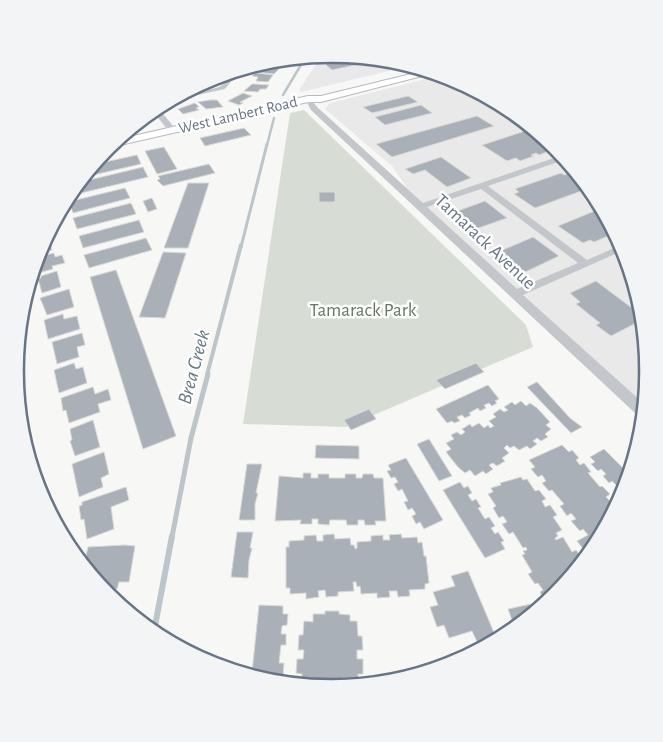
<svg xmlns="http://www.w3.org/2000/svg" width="663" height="742" viewBox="0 0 663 742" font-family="'Alegreya Sans',sans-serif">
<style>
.built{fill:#e8e9e8}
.green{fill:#d7ddd4}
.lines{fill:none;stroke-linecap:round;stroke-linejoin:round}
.stream-far5{stroke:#bbc5ca;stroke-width:2}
.stream-far4{stroke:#bbc5ca;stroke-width:2.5}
.stream-far3{stroke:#bbc5ca;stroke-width:3}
.stream-far2{stroke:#bbc5ca;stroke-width:4}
.stream-far1{stroke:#bbc5ca;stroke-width:5}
.stream{stroke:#bbc5ca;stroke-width:6}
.building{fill:#a9b0b7;stroke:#d9d9d7}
.secondary-casing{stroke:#b5babf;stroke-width:2}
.minor{fill:#c3c6ca;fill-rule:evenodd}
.secondary{fill:#fff;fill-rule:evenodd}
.labels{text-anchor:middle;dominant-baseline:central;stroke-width:5;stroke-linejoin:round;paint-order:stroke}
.far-street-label{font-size:16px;fill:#677586;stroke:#fff}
.street-label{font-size:19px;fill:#677586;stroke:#fff}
.park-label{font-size:19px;fill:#657862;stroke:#fff}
.water-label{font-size:20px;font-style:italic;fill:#637781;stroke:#fff}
.rim{fill:none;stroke:#677586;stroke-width:2.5}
</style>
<rect width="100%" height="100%" fill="#f7f8f5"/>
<!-- built -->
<g class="built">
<path d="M 332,55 L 401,68 L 301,92 L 299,90 L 321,57 Z"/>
<path d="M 438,76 L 453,79 L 555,147 L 624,250 L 648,371 L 641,404 L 420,207 L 392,166 L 325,109 L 330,103 Z"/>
</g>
<!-- green -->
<path class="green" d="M 304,110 L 526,325 L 533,347 L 346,427 L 243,424 L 290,113 Z"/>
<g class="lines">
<!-- stream-far5 -->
<path class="stream-far5" d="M 301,64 L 304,60"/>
<!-- stream-far4 -->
<g class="stream-far4">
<path d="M 283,95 L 302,63"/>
<path d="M 267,145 L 274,118"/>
</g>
<!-- stream-far3 -->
<path class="stream-far3" d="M 241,247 L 267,144"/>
<!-- stream-far2 -->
<path class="stream-far2" d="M 207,375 L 241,245"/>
<!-- stream-far1 -->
<path class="stream-far1" d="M 172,537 L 191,438 L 208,374"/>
<!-- stream -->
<path class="stream" d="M 155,626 L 172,536"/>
</g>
<!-- building -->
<g class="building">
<path d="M 346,57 L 369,62 L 332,70 L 326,65 L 328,61 Z"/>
<path d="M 272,66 L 279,69 L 274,74 L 255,72 L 258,69 Z"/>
<path d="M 255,73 L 257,73 L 273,75 L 268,82 L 256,81 L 258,77 L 252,76 Z"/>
<path d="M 455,80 L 515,120 L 511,121 L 446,82 Z"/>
<path d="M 252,84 L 254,84 L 269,85 L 266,89 L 260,89 L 258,92 L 244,91 Z"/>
<path d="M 243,93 L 252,96 L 240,102 L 243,103 L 239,105 L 228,101 Z"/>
<path d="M 408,96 L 418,102 L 372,113 L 363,107 Z"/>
<path d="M 210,100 L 217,100 L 223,107 L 206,109 L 198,102 Z"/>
<path d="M 195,103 L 199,107 L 196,108 L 199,110 L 183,114 L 178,109 Z"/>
<path d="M 421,105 L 432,113 L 385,125 L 375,117 Z"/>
<path d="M 477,116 L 494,126 L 392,157 L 376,144 Z"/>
<path d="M 244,128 L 251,135 L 205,146 L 200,138 Z"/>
<path d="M 525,131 L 553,147 L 547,149 L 549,151 L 539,155 L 536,153 L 531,155 L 534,156 L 520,161 L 516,158 L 507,161 L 482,145 Z"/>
<path d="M 164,147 L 177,169 L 157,174 L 145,151 Z"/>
<path d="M 137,155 L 141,164 L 89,176 L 96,164 Z"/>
<path d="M 441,157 L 471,178 L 447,187 L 425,170 L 413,174 L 405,169 Z"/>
<path d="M 209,164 L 215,173 L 163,186 L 157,180 L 160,179 L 158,176 Z"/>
<path d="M 143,167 L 148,177 L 77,194 L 85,181 Z"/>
<path d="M 561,173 L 564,175 L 567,174 L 577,180 L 584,190 L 535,208 L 514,194 L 519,192 L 515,189 Z"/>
<path d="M 188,183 L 209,183 L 188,248 L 164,248 Z"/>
<path d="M 125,188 L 130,198 L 73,213 L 70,204 L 72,201 Z"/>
<rect x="319" y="192" width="16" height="10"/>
<path d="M 152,198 L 157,209 L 148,212 L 143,201 Z"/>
<path d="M 485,201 L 507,218 L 473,230 L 452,213 Z"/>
<path d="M 131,203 L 136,214 L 77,229 L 73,218 Z"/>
<path d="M 597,210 L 613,234 L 594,242 L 590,240 L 583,243 L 558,226 Z"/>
<path d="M 139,220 L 144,232 L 83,248 L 79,236 Z"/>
<path d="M 48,236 L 52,250 L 38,254 L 39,250 Z"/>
<path d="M 533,237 L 559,256 L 523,273 L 498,252 Z"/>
<path d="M 146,238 L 152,250 L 89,268 L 84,255 Z"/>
<path d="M 163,252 L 186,253 L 165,318 L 139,317 Z"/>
<path d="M 54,253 L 55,257 L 62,255 L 65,263 L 52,266 L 53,269 L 35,274 L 38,257 Z"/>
<path d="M 116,270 L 176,436 L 143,449 L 90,277 Z"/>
<path d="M 57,271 L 61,287 L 42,293 L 38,279 L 41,278 L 41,276 Z"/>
<path d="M 596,281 L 636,311 L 638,322 L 611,336 L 596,325 L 600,323 L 576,304 L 580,302 L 570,293 Z"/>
<path d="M 69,289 L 74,307 L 47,315 L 40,298 Z"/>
<path d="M 63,314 L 64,319 L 77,316 L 80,329 L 48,339 L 44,320 Z"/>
<path d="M 82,333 L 85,345 L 77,347 L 79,357 L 57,364 L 52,342 Z"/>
<path d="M 74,363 L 76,369 L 83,367 L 87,383 L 59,393 L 54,370 Z"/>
<path d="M 476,363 L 484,372 L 445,389 L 436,380 Z"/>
<path d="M 537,382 L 570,418 L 582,427 L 571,433 L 527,387 Z"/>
<path d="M 488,385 L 499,399 L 495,401 L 497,403 L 492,406 L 489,403 L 484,405 L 486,408 L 480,411 L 478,408 L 469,413 L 471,415 L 465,418 L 462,415 L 457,417 L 460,421 L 454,423 L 452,421 L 447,423 L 436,409 Z"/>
<path d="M 93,387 L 95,394 L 108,389 L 111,400 L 98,404 L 100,412 L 69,423 L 66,410 L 63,411 L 61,398 Z"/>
<path d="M 521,401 L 526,406 L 530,403 L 537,408 L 550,422 L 546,425 L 551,429 L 545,434 L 548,437 L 541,441 L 537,438 L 533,441 L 537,444 L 530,449 L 527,446 L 519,450 L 514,446 L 510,448 L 507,445 L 504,448 L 509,453 L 502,458 L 505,461 L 497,466 L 493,463 L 489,465 L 493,469 L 486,474 L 483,471 L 475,476 L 470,470 L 465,473 L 458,467 L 446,452 L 451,449 L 446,443 L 454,439 L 451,435 L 457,432 L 461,435 L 465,432 L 462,429 L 470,424 L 472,427 L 479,423 L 484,428 L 488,425 L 490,428 L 494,426 L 489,421 L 496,417 L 493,414 L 500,409 L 504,412 L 508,410 L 504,407 L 512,402 L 515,405 Z"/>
<path d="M 369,409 L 376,419 L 351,430 L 344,420 Z"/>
<path d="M 93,420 L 100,447 L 75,456 L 70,441 L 72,440 L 70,429 Z"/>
<path d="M 429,439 L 452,476 L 439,481 L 417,444 Z"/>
<path d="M 316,445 L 359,446 L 359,459 L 315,458 Z"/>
<path d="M 562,445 L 569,452 L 572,450 L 579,458 L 576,460 L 580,465 L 584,463 L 591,472 L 588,473 L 600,487 L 602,486 L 610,494 L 606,497 L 611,502 L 615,500 L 617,502 L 585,551 L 577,541 L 588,535 L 583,529 L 580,531 L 571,521 L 576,519 L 571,513 L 567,516 L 560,506 L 564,504 L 552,490 L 549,491 L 542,483 L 546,481 L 542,475 L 538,477 L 531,469 L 535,467 L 529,460 Z"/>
<path d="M 604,449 L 628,473 L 621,496 L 619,493 L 622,491 L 612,481 L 609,483 L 603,476 L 606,474 L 601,469 L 598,471 L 591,464 L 595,462 L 590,457 Z"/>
<path d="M 104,452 L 109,474 L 101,478 L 103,487 L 79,497 L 72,464 Z"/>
<path d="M 406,458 L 443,520 L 424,529 L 420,522 L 416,524 L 412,516 L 416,514 L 412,508 L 408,510 L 404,502 L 408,501 L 402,489 L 398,491 L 394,484 L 398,482 L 395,477 L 391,478 L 387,471 L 391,470 L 388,465 Z"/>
<path d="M 247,464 L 262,464 L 256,493 L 258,493 L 255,504 L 255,520 L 239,520 Z"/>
<path d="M 303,473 L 311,473 L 311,478 L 318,478 L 318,474 L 329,474 L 329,478 L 345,478 L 345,474 L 356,474 L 356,478 L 362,478 L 363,474 L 373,474 L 374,478 L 383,478 L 386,521 L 375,521 L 376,525 L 365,525 L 364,520 L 358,520 L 358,525 L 347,525 L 346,520 L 330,520 L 329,525 L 318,524 L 318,519 L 312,519 L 312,524 L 300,524 L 301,520 L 275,521 L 279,476 L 303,478 Z"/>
<path d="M 521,477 L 523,480 L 527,479 L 535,491 L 539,490 L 546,499 L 542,501 L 545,507 L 550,505 L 557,515 L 553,517 L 562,530 L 556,533 L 558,536 L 555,538 L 556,540 L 563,537 L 572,552 L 576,550 L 581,557 L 555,595 L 545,602 L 540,592 L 543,590 L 538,583 L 535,584 L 528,574 L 532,572 L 522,555 L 525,554 L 523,551 L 527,550 L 526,547 L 523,548 L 513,532 L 509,534 L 502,524 L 507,522 L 503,516 L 499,518 L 493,508 L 496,506 L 488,494 L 493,492 L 491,488 L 501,485 L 500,483 Z"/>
<path d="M 460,482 L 464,488 L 468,486 L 472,493 L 468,495 L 472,501 L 476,499 L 481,507 L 478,508 L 485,519 L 489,517 L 495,526 L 491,528 L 495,534 L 498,532 L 504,541 L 501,542 L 505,549 L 485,558 L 443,490 Z"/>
<path d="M 126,487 L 129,500 L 111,507 L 114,529 L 87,539 L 84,519 L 81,520 L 79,506 L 82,505 L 82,502 Z"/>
<path d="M 237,532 L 253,532 L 250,548 L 252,548 L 249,560 L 248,578 L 231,577 Z"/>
<path d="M 334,534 L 335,539 L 350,538 L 351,545 L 354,545 L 355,549 L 357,548 L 357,542 L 371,541 L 371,536 L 383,535 L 383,540 L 390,540 L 389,535 L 401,534 L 402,538 L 417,537 L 418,543 L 422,542 L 424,556 L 426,556 L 429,583 L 425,584 L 425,589 L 409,590 L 410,596 L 398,597 L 397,591 L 389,591 L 390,597 L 377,598 L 377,593 L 361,594 L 360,586 L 357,587 L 356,582 L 353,582 L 354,591 L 338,592 L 338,596 L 326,597 L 325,590 L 318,591 L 319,597 L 306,599 L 306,593 L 290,594 L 290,588 L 286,588 L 286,547 L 289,547 L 289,541 L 304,540 L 304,536 L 316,535 L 317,541 L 323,541 L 323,535 Z"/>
<path d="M 125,545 L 135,546 L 129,582 L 119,582 L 117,589 L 104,590 L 85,560 L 88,547 Z"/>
<path d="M 468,571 L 495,635 L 479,646 L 472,631 L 449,638 L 444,625 L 437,627 L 430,607 L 438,605 L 433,592 L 455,586 L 451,576 Z"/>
<path d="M 531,604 L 533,610 L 513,623 L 508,609 Z"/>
<path d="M 259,605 L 283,606 L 283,614 L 288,614 L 287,625 L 282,626 L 281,634 L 286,634 L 286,645 L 281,645 L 279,663 L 284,663 L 283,676 L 278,677 L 252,672 Z"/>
<path d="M 325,611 L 339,611 L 339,614 L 350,615 L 350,621 L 357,621 L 358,636 L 362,636 L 363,650 L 357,650 L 357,659 L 363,659 L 363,674 L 358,674 L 358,682 L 331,687 L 302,682 L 302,674 L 296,673 L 297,659 L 303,659 L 304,650 L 298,650 L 299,635 L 303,635 L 304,621 L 313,622 L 313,614 L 325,614 Z"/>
</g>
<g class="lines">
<defs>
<path id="secondary" d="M 419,72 L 430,74 L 321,102 L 308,102 L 107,148 L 120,139 L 308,96 L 321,96 Z"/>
</defs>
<!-- secondary casing -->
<use href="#secondary" class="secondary-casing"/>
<!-- minor -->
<g class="minor">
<path d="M 238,73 L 225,89 L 179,99 C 191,91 206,92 219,87 C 227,84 228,75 238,73 Z"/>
<path d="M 306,98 L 310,98 L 317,107 L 423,203 L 551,159 L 562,158 L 565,162 L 555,163 L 488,186 L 587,260 L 621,245 L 624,250 L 523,295 L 642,402 L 639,414 L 635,413 L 311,110 L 305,99 ZM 481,189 L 578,263 L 517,289 L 427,207 Z"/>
<path d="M 161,111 L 177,131 L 176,133 L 170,133 L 156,115 Z"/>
</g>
<!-- secondary -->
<use href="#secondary" class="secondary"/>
</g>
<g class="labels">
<!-- far-street labels -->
<g class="far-street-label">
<text transform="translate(238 115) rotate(-13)">West Lambert Road</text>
</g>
<!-- street labels -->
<g class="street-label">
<text transform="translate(485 242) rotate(43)">Tamarack Avenue</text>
</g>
<!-- park labels -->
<g class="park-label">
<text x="363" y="310">Tamarack Park</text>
</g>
<!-- water labels -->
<g class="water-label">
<text transform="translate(194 367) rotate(-75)">Brea Creek</text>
</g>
</g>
<!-- crop -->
<path d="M0 0H663V742H0ZM331 63H332A307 307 0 0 1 639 370V372A307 307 0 0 1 332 679H331A307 307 0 0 1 24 372V370A307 307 0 0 1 331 63Z" fill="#f3f4f5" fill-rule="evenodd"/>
<path class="rim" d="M331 63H332A307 307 0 0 1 639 370V372A307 307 0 0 1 332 679H331A307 307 0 0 1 24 372V370A307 307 0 0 1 331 63Z"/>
</svg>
